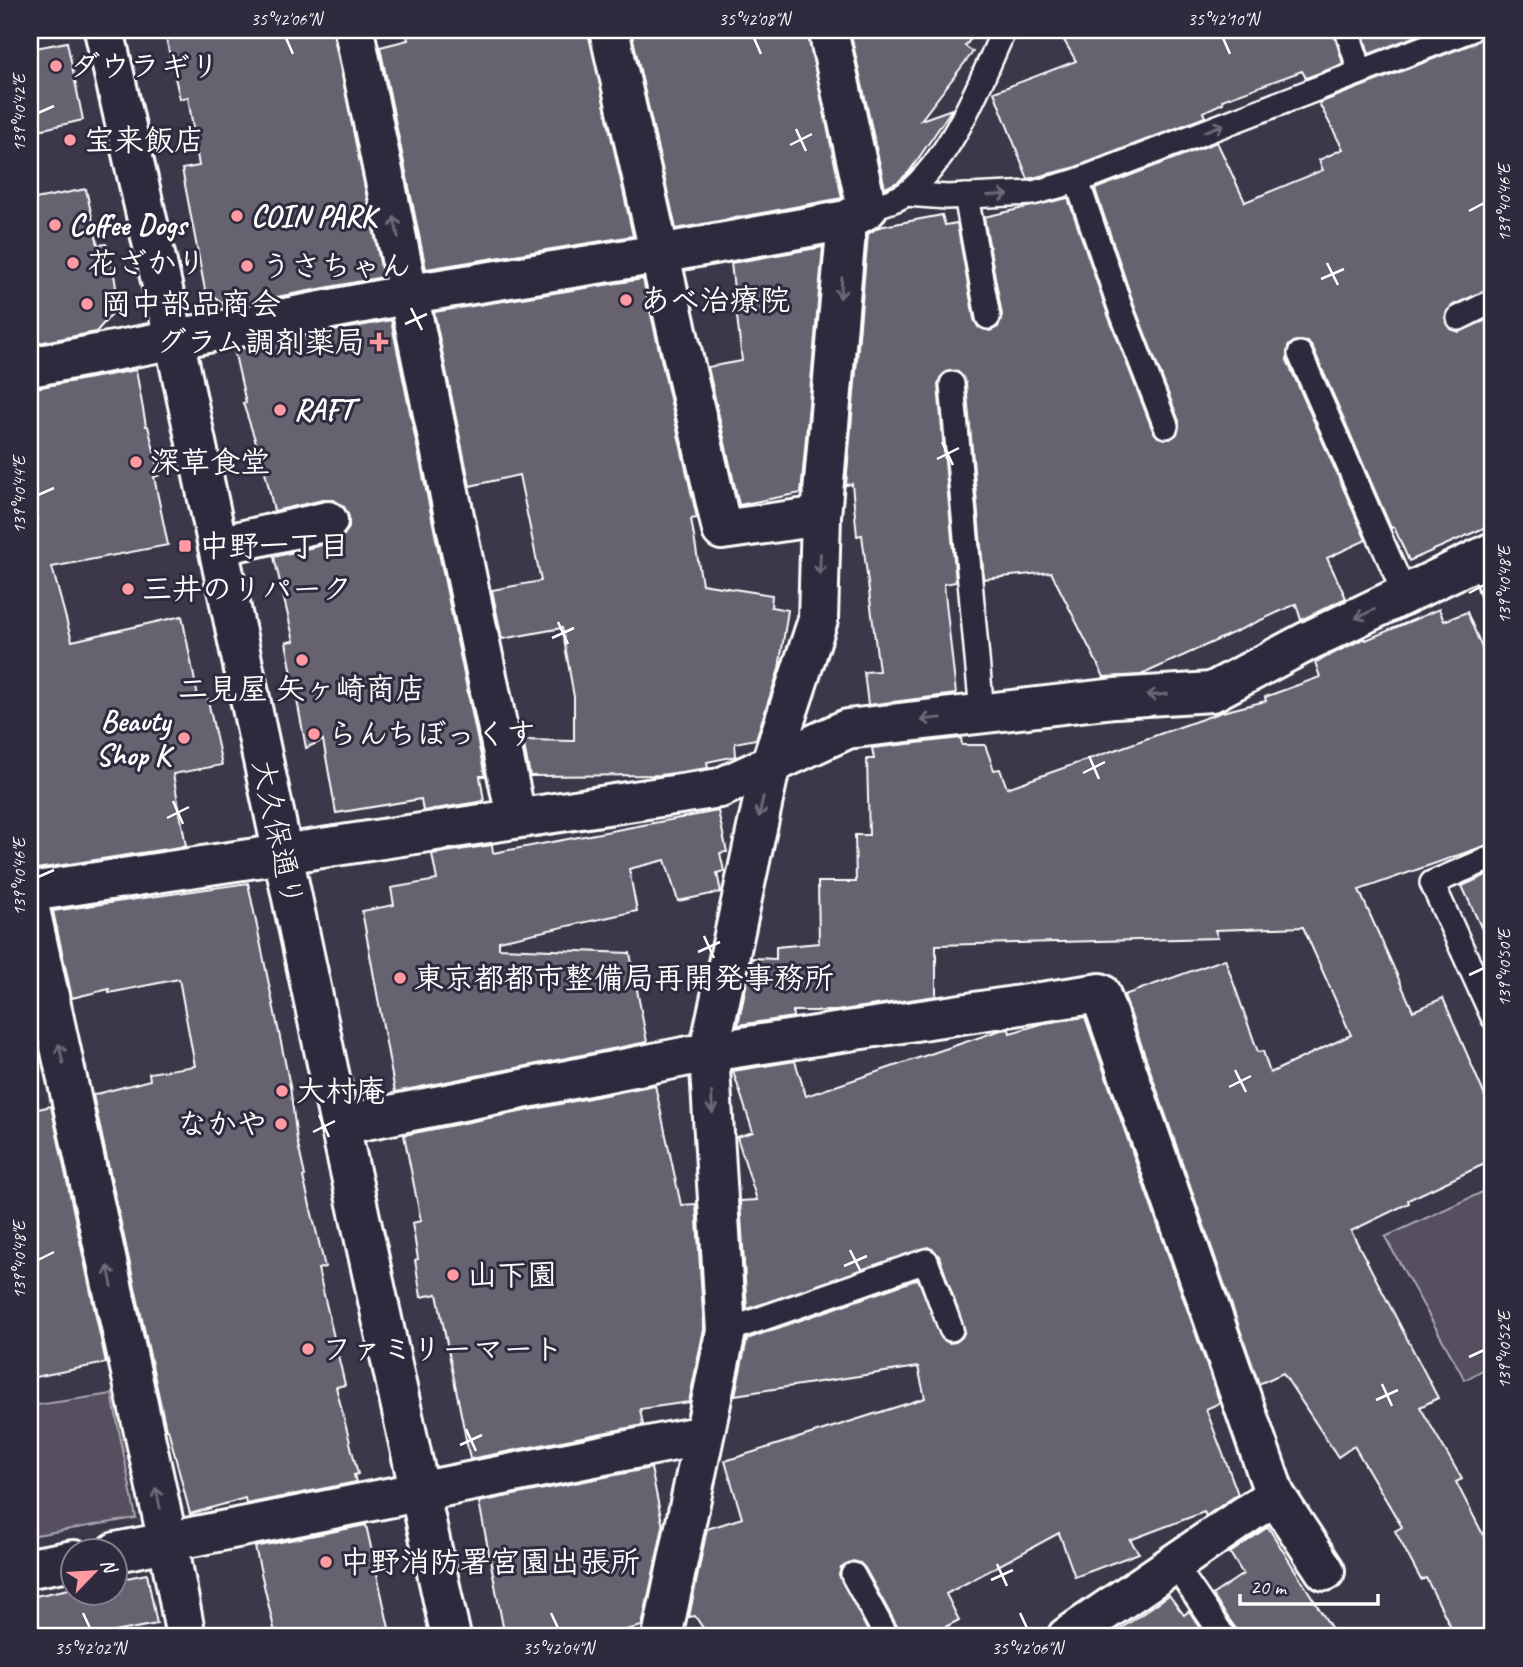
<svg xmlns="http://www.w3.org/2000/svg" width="1523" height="1667" viewBox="0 0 1523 1667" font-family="Caveat,'Klee One',sans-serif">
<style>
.green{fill:#555060;stroke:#aaa8b0;stroke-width:2}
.building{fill:#666270;stroke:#fff;stroke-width:2}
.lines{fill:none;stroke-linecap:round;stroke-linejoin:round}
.lane-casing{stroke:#fff;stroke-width:28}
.street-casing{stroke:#fff;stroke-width:44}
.secondary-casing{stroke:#fff;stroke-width:44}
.lane{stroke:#2f2a3d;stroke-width:23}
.street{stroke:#2f2a3d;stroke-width:38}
.secondary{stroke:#2f2a3d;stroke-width:38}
.oneway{stroke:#6d6a77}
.ticks{fill:none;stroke:#fff;stroke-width:2.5}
.poi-dot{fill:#ff9aa2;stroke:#2f2a3d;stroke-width:2.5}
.labels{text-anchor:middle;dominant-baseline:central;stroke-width:6;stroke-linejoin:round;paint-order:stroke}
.poi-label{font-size:30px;font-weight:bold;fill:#fff;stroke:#2f2a3d;text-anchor:start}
.street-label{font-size:30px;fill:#fff;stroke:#2f2a3d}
.neatline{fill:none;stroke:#fff;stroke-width:2.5}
.ticks-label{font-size:18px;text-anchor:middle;fill:#fff}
</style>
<rect width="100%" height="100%" fill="#3c3749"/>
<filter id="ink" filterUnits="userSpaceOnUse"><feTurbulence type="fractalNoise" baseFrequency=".0143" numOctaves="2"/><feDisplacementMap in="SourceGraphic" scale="14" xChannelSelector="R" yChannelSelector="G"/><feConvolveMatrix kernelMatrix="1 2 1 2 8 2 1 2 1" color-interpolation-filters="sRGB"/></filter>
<g filter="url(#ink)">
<!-- green -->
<g class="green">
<path d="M 1493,1187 L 1493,1364 L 1465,1380 L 1385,1237 Z"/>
<path d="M 112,1394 L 136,1518 L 30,1536 L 30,1406 Z"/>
</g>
<!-- building -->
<g class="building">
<path d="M 164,30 L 333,30 L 383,277 L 224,307 L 223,303 L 205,290 L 182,169 L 199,166 L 188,97 L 180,99 Z"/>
<path d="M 406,30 L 588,30 L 633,236 L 426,269 L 380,47 L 408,40 Z"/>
<path d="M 631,30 L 807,30 L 842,198 L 676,229 Z"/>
<path d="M 850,30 L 978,30 L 965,46 L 973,52 L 921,120 L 952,109 L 909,172 L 898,182 L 885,188 Z"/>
<path d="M 1058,30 L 1333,30 L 1343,64 L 1306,78 L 1302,71 L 1222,100 L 1223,103 L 1203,112 L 1205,117 L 1073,168 L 1028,179 L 994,92 L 1076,61 Z"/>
<path d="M 1362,30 L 1432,30 L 1369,54 Z"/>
<path d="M 1482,37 L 1493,64 L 1493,287 L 1453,305 L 1447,311 L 1445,318 L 1451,329 L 1459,332 L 1493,317 L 1493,524 L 1409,561 L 1394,527 L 1391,528 L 1313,348 L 1308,342 L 1295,341 L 1288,346 L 1287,360 L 1366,540 L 1327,558 L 1346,598 L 1301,620 L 1296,604 L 1141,675 L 1104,677 L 1051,572 L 984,579 L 966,383 L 958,372 L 950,370 L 940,378 L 938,385 L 956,582 L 944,584 L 956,694 L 868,705 L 864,672 L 879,671 L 862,535 L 857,536 L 852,484 L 846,485 L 868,234 L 879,227 L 942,215 L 945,225 L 957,223 L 974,319 L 978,327 L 990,331 L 998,327 L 1002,315 L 984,217 L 1068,198 L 1108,315 L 1153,431 L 1158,437 L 1170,439 L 1177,434 L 1179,421 L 1134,305 L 1095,189 L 1217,142 L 1245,202 L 1323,170 L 1319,160 L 1343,149 L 1319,103 L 1475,43 Z"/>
<path d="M 67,42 L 83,120 L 30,132 L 30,49 Z"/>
<path d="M 86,189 L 98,245 L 106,244 L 113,268 L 119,306 L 96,332 L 33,344 L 30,322 L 30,200 Z"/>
<path d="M 823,247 L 801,493 L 739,505 L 708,367 L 742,361 L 731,263 Z"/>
<path d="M 643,279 L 697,518 L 691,519 L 702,584 L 772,595 L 771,607 L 788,610 L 779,669 L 756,739 L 735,743 L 736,756 L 707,762 L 708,768 L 660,775 L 530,776 L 523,740 L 574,741 L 574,697 L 562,628 L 502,639 L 492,590 L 541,581 L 519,475 L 470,486 L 434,312 Z"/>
<path d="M 391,320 L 485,776 L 480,776 L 484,801 L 423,811 L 421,799 L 336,813 L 323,740 L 306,748 L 286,642 L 294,641 L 274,557 L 333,542 L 342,537 L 349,528 L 349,517 L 344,507 L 334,500 L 323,500 L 274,511 L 264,467 L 243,403 L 246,403 L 234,350 Z"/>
<path d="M 136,370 L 146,426 L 148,426 L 160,475 L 154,477 L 168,545 L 52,567 L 72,641 L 182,616 L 198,697 L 207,696 L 222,765 L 173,774 L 186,846 L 30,870 L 30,523 L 37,521 L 30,488 L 30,389 Z"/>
<path d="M 1439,609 L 1444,621 L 1467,612 L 1493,674 L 1493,843 L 1359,890 L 1413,1011 L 1443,998 L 1493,1115 L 1493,1160 L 1408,1200 L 1409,1203 L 1351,1231 L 1438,1398 L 1420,1407 L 1462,1479 L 1456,1482 L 1493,1554 L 1493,1637 L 1456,1637 L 1426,1578 L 1421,1580 L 1395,1531 L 1402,1527 L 1354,1446 L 1338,1457 L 1283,1373 L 1259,1384 L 1124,995 L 1225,959 L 1258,1052 L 1263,1051 L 1270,1073 L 1351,1035 L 1303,927 L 1215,930 L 1218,938 L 936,945 L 936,996 L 836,1011 L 793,1011 L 793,1017 L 738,1025 L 752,958 L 776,959 L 776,947 L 819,943 L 818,882 L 856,882 L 855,835 L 869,835 L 867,759 L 874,759 L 872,748 L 961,738 L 962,745 L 985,745 L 994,770 L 1000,769 L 1007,788 L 1222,712 L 1266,701 L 1265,697 L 1320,677 L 1315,662 L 1318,661 L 1365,638 L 1366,640 Z"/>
<path d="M 718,811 L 727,852 L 720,853 L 724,871 L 717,873 L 721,892 L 678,901 L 665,860 L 629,869 L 637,911 L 499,941 L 499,948 L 630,953 L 647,1042 L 395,1092 L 362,911 L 394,905 L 391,888 L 437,880 L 432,854 L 492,845 L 493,853 Z"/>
<path d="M 1493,872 L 1493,953 L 1462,886 Z"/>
<path d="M 248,883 L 290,1086 L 297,1140 L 305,1176 L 303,1177 L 325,1267 L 318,1269 L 345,1385 L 336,1387 L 358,1474 L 354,1475 L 356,1482 L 246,1504 L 245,1498 L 190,1514 L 168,1429 L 166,1429 L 93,1095 L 150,1080 L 149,1073 L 195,1066 L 179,979 L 109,993 L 109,989 L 72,998 L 53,911 Z"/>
<path d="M 1085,1017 L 1220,1403 L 1206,1409 L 1238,1494 L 1206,1516 L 1204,1512 L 1130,1540 L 1139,1553 L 1075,1577 L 1059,1533 L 946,1594 L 959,1620 L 926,1637 L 901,1637 L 899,1630 L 865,1568 L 860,1563 L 853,1561 L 841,1567 L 839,1575 L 871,1637 L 709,1637 L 695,1616 L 689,1617 L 707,1529 L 742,1518 L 725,1461 L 925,1398 L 918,1367 L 735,1395 L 747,1339 L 918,1279 L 942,1339 L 949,1343 L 956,1342 L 962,1337 L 965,1331 L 939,1256 L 934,1250 L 928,1247 L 747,1309 L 740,1201 L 757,1200 L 737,1137 L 753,1132 L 733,1071 L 795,1061 L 806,1096 L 1001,1030 L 1009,1029 L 1010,1033 L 1045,1023 Z"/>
<path d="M 655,1085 L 681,1205 L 696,1204 L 704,1329 L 689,1402 L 640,1409 L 643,1425 L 470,1459 L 437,1294 L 421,1297 L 415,1260 L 418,1259 L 412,1223 L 421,1221 L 404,1135 Z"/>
<path d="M 51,1106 L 106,1363 L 30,1378 L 30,1111 Z"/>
<path d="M 651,1468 L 663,1527 L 642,1626 L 626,1630 L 628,1637 L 505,1637 L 479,1502 Z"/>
<path d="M 366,1525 L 391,1637 L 276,1637 L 255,1547 Z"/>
<path d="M 1268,1527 L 1337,1637 L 1238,1637 L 1236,1629 L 1212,1595 L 1243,1574 L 1230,1553 Z"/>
<path d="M 147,1574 L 157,1624 L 89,1637 L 30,1637 L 30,1597 L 74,1588 L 74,1593 L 116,1593 L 116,1580 Z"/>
<path d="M 1169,1595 L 1184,1615 L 1189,1611 L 1207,1637 L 1109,1637 Z"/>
</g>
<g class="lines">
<defs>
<g id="lane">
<path d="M 1347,30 L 1360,71"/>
<path d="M 1077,181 L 1121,310 L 1166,426"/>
<path d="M 906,194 L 947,197 L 1033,193 L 1077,181 L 1470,30"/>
<path d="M 966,196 L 988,317"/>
<path d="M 867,209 C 880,204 897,201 907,193 C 953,156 980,82 1004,30"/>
<path d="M 1459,318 L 1493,301"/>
<path d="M 1300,354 L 1405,595"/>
<path d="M 952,384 L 982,713"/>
<path d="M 1481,558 L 1493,594"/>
<path d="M 1493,857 L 1432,883 L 1493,1017"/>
<path d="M 726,1331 L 926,1261 L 951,1329"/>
<path d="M 1174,1564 L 1224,1637"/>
<path d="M 853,1575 L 887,1637"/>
</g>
<g id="street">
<path d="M 354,30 L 516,817"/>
<path d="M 609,30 L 722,530 L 821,516"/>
<path d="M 30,367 L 410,294 L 659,254 L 847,220 L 867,209 L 828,30"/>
<path d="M 218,546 L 328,521"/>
<path d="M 30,892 L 720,788 L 847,729 L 1115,698 L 1212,692 L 1308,641 L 1493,552"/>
<path d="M 30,909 L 168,1542 L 186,1637"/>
<path d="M 340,1125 L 709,1052 L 1100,993 L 1275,1495 L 1325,1571"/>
<path d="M 116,1552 L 704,1435"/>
<path d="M 30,1568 L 74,1560"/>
<path d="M 662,1637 L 726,1331 L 709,1052 L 771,763 L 818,620 L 821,516 L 847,220"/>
<path d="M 1067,1637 L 1275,1495"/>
</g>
<path id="secondary" d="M 104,30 L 174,338 L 340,1125 L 451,1637"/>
</defs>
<!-- lane casing -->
<use href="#lane" class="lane-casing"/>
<!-- street casing -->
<use href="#street" class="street-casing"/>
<!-- secondary casing -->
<use href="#secondary" class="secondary-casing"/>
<!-- lane -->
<use href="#lane" class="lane"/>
<!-- street -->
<use href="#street" class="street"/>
<!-- secondary -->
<use href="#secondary" class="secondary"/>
</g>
<!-- one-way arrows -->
<defs><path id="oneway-shaft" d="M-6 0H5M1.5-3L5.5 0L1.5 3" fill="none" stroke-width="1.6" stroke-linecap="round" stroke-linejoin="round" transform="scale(1.75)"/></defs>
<g class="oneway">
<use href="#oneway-shaft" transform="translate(1214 128) rotate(-21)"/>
<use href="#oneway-shaft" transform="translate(998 195) rotate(-2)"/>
<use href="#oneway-shaft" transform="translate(396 227) rotate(-102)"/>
<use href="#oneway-shaft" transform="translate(841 288) rotate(95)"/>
<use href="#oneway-shaft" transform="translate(820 564) rotate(92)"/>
<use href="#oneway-shaft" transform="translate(1365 614) rotate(155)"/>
<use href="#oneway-shaft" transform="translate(1157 695) rotate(176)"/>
<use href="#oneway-shaft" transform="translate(931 719) rotate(174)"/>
<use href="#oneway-shaft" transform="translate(761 807) rotate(102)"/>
<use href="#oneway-shaft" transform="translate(61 1054) rotate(-102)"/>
<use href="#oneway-shaft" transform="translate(712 1103) rotate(87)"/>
<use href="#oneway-shaft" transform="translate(110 1276) rotate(-102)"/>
<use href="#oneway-shaft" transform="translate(158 1498) rotate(-102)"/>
</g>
</g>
<!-- ticks -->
<path class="ticks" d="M 286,38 L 293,54M 754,38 L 761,54M 1223,38 L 1230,54M 38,113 L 54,106M 796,129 L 806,151M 790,145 L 812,134M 1469,211 L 1484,203M 1327,263 L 1338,285M 1321,279 L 1344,269M 411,308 L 422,330M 405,324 L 427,314M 942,442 L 953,465M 937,459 L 959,448M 38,495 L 54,488M 1469,593 L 1484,585M 558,622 L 568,644M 552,638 L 574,628M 1089,756 L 1099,779M 1083,773 L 1105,762M 173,801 L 183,824M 167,818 L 189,807M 38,877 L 54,870M 704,936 L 714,958M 698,952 L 720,942M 1469,975 L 1484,968M 1235,1070 L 1246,1092M 1229,1087 L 1251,1076M 319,1115 L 329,1137M 313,1132 L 335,1121M 850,1250 L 861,1272M 38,1260 L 54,1252M 844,1266 L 867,1256M 1469,1357 L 1484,1350M 1382,1384 L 1392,1406M 1376,1400 L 1398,1390M 466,1429 L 476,1451M 460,1445 L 482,1435M 997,1564 L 1007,1586M 991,1580 L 1013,1570M 83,1613 L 90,1628M 551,1613 L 558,1628M 1020,1613 L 1027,1628"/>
<!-- markers -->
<g class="poi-dot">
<circle cx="56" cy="66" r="7"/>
<circle cx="70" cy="140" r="7"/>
<circle cx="237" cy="216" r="7"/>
<circle cx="55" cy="225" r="7"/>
<circle cx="73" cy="263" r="7"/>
<circle cx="247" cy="266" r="7"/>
<circle cx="626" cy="300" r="7"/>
<circle cx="87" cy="304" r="7"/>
<path d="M375.5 331.5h7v7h7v7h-7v7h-7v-7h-7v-7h7z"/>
<circle cx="280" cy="410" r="7"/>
<circle cx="136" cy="462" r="7"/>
<rect x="178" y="539" width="14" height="14" rx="3.5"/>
<circle cx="128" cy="589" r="7"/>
<circle cx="302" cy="660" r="7"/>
<circle cx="314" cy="734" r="7"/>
<circle cx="184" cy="738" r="7"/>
<circle cx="400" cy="978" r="7"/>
<circle cx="282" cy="1091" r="7"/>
<circle cx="281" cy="1124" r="7"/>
<circle cx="453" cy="1275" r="7"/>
<circle cx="308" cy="1349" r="7"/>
<circle cx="326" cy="1562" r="7"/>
</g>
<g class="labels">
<!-- poi labels -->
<g class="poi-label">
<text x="70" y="66">ダウラギリ</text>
<text x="84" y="140">宝来飯店</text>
<text x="251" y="216">COIN PARK</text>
<text x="69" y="225">Coffee Dogs</text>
<text x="87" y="263">花ざかり</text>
<text x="261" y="266">うさちゃん</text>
<text x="640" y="300">あべ治療院</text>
<text x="101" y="304">岡中部品商会</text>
<text x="365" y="342" text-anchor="end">グラム調剤薬局</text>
<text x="294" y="410">RAFT</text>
<text x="150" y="462">深草食堂</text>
<text x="199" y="546">中野一丁目</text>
<text x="142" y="589">三井のリパーク</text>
<text x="302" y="689" text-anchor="middle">二見屋 矢ヶ崎商店</text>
<text x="170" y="721" text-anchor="end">Beauty<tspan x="170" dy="34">Shop K</tspan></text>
<text x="328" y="734">らんちぼっくす</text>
<text x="414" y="978">東京都都市整備局再開発事務所</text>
<text x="296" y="1091">大村庵</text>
<text x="267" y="1124" text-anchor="end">なかや</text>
<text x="467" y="1275">山下園</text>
<text x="322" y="1349">ファミリーマート</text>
<text x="340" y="1562">中野消防署宮園出張所</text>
</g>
<!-- street labels -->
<g class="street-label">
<text transform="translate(278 833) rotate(78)">大久保通り</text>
</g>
</g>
<!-- margin -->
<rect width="1523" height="1667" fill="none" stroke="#2f2a3d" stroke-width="77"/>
<!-- north arrow -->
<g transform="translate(94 1572) rotate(65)"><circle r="33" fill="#2f2a3d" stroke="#827f8b" stroke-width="2"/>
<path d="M0-5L12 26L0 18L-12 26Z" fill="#ff9aa2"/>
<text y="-10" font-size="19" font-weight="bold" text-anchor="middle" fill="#ffffff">N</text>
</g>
<!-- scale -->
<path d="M1240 1594v10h138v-10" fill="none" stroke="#ffffff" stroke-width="3.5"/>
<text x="1250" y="1594" font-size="21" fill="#ffffff" stroke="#2f2a3d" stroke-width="5" paint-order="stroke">20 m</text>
<rect x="38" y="38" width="1446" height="1590" class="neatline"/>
<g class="ticks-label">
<text x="286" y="25">35°42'06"N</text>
<text x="754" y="25">35°42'08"N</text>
<text x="1223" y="25">35°42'10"N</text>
<text transform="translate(19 113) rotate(-90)" y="6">139°40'42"E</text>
<text transform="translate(1504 203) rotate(-90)" y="6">139°40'46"E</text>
<text transform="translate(19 495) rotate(-90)" y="6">139°40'44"E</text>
<text transform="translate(1504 585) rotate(-90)" y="6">139°40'48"E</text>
<text transform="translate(19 877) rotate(-90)" y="6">139°40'46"E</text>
<text transform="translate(1504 968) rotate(-90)" y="6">139°40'50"E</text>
<text transform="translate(19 1260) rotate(-90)" y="6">139°40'48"E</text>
<text transform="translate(1504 1350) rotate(-90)" y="6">139°40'52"E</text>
<text x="90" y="1654">35°42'02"N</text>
<text x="558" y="1654">35°42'04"N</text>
<text x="1027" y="1654">35°42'06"N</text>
</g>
</svg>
